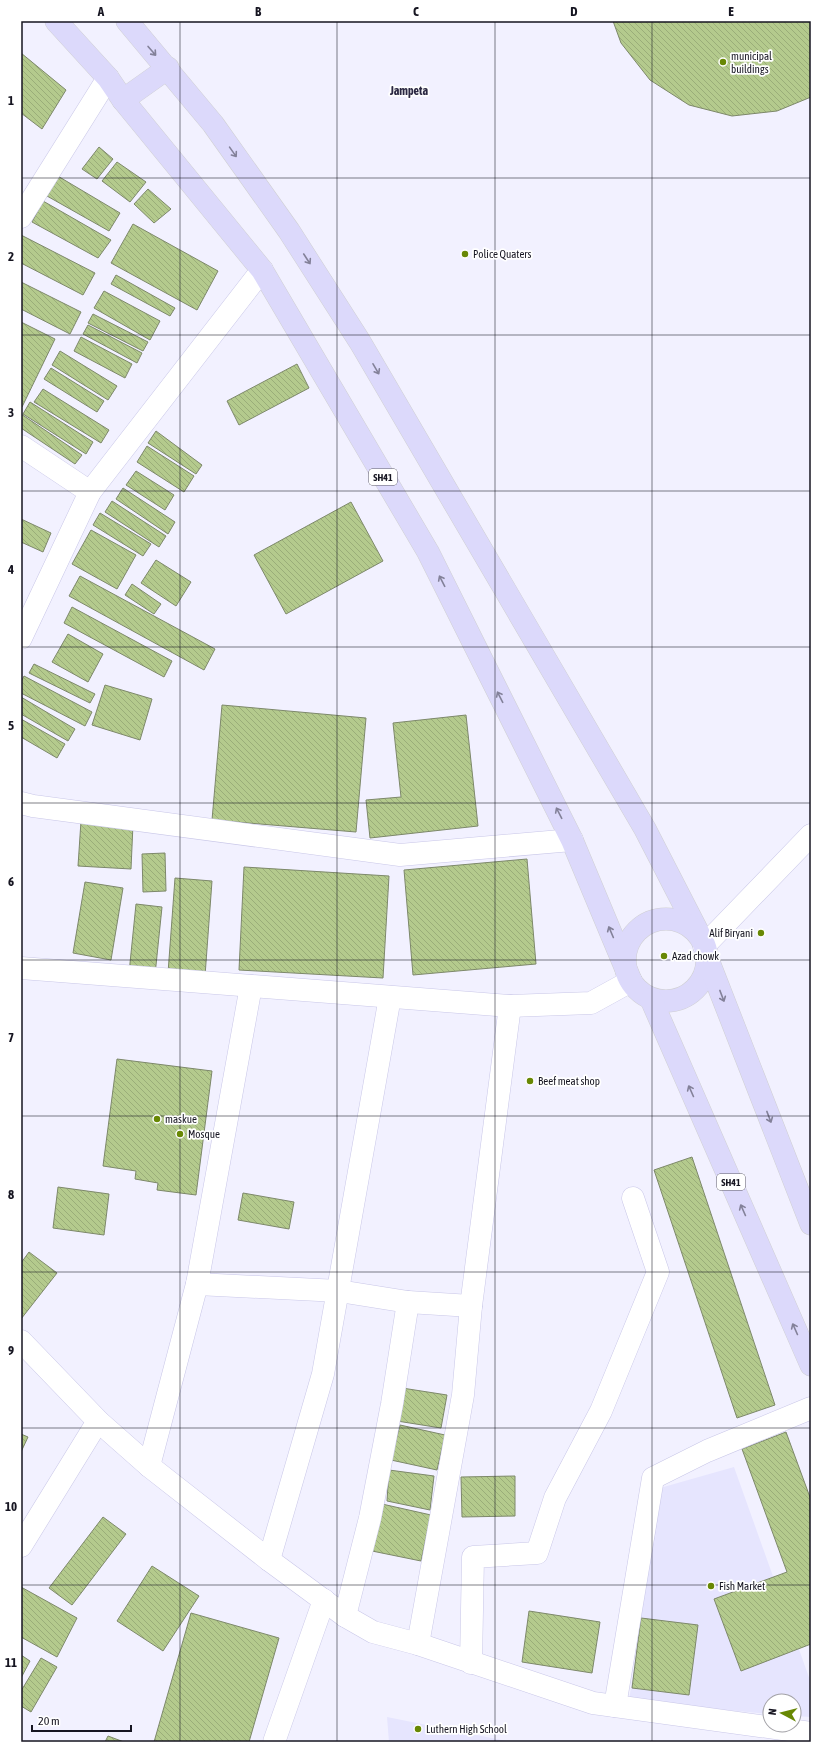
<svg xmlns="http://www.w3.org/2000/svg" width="832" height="1763" viewBox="0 0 832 1763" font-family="'Asap Condensed',sans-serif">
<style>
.built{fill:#e6e5fe}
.building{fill:url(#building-back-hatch);stroke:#7d886a}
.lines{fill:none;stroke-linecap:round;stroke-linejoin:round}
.minor-casing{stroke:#c9c7e8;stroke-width:23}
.major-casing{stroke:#d0d0d3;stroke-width:23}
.minor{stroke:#fff;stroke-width:22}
.major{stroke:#dcd9fb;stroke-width:22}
.oneway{stroke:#838199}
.grid{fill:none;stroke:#161521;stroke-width:1;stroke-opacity:0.55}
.poi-dot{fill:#688804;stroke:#fff;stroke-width:1.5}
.labels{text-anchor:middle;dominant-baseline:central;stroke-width:3.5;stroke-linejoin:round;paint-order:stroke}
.shield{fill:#fff;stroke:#5c5b64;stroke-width:1}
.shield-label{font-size:10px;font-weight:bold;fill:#161521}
.poi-label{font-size:11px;fill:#161521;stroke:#fff;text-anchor:start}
.neighbourhood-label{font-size:12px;font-weight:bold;fill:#2b2842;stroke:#fff}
.neatline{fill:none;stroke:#161521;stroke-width:1.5}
.grid-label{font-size:13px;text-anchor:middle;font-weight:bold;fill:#161521}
</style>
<defs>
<pattern id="building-back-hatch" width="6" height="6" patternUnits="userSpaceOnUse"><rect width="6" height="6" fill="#b4ca8d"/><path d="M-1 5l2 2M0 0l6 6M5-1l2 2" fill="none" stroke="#9aad79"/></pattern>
</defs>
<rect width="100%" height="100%" fill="#f2f1ff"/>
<!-- built -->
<g class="built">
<path d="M 734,1467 L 811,1683 L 811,1717 L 794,1716 L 794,1701 L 770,1701 L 770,1714 L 629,1701 L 660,1488 Z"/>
<path d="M 387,1717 L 511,1742 L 389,1742 Z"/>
</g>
<!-- building -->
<g class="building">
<path d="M 613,21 L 811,21 L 811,97 L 777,111 L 732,116 L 689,105 L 650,80 L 621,43 Z"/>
<path d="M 21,53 L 66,90 L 42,129 L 21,113 Z"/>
<path d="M 99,147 L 113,159 L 97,179 L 82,169 Z"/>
<path d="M 117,162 L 146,182 L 130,202 L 102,181 Z"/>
<path d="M 56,175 L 120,213 L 109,231 L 47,196 Z"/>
<path d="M 148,189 L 171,209 L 154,223 L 134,204 Z"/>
<path d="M 43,201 L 111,240 L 98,258 L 32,222 Z"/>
<path d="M 133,224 L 218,271 L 197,310 L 111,263 Z"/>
<path d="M 21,235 L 95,273 L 83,295 L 21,263 Z"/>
<path d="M 116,275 L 175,308 L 170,316 L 111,284 Z"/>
<path d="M 21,282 L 81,312 L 70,334 L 21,309 Z"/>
<path d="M 104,291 L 160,321 L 150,340 L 94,308 Z"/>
<path d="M 93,314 L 148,342 L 143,351 L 88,323 Z"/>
<path d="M 21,322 L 55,339 L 22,407 L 21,407 Z"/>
<path d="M 88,325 L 142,353 L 137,363 L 83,334 Z"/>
<path d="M 81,337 L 132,364 L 125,378 L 74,351 Z"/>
<path d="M 60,351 L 117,386 L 108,400 L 52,365 Z"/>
<path d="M 297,364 L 309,388 L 239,425 L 227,401 Z"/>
<path d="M 51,368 L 104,401 L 97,412 L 44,379 Z"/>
<path d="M 43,389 L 109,430 L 101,443 L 34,402 Z"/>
<path d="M 30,402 L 93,442 L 86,454 L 23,414 Z"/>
<path d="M 21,414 L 82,455 L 75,464 L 21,428 Z"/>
<path d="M 156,431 L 202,465 L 196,474 L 148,443 Z"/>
<path d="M 147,446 L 194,476 L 184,492 L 137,462 Z"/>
<path d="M 136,471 L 174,495 L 165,510 L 126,485 Z"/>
<path d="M 123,488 L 175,522 L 168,534 L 116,499 Z"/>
<path d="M 112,501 L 166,536 L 159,547 L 105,512 Z"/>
<path d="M 351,502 L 383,561 L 286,614 L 254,555 Z"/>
<path d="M 100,513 L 151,544 L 143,556 L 93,525 Z"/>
<path d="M 21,519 L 51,533 L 43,552 L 21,542 Z"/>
<path d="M 91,530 L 136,555 L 117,589 L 72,564 Z"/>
<path d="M 156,560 L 191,582 L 176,606 L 141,583 Z"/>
<path d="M 80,576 L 215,649 L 204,670 L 69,596 Z"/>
<path d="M 132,584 L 161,604 L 154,614 L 125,595 Z"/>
<path d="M 72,607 L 172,661 L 164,677 L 64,623 Z"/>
<path d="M 68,634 L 103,654 L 88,682 L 52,662 Z"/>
<path d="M 34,664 L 95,694 L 90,703 L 29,673 Z"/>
<path d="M 24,676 L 92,712 L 85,726 L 21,693 L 21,682 Z"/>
<path d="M 105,685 L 152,699 L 140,740 L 92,725 Z"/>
<path d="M 21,697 L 75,729 L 68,741 L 21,714 Z"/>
<path d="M 222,705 L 366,718 L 356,832 L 212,820 Z"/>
<path d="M 466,715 L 478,826 L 370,838 L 366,800 L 401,797 L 393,723 Z"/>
<path d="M 21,719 L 65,744 L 57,758 L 21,737 Z"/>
<path d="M 81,821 L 133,824 L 131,869 L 78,866 Z"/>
<path d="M 165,853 L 166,891 L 143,892 L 142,854 Z"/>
<path d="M 527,859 L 536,964 L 413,975 L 404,870 Z"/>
<path d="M 244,867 L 389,876 L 383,978 L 239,970 Z"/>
<path d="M 175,878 L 212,881 L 205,976 L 168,973 Z"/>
<path d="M 85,882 L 123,888 L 111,960 L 73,953 Z"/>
<path d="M 136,904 L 162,907 L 155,975 L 129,973 Z"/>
<path d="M 117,1059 L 212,1071 L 196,1195 L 157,1190 L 158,1183 L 135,1179 L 136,1171 L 103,1166 Z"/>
<path d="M 692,1157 L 775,1405 L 737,1418 L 654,1170 Z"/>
<path d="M 58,1187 L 109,1194 L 104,1235 L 53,1228 Z"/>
<path d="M 243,1193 L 294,1202 L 289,1229 L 238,1220 Z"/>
<path d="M 29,1252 L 57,1273 L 21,1319 L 21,1263 Z"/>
<path d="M 402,1388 L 447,1395 L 441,1428 L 397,1421 Z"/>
<path d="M 400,1425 L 445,1435 L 437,1470 L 391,1460 Z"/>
<path d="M 786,1432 L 811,1500 L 811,1644 L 741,1671 L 714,1599 L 787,1572 L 742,1449 Z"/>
<path d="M 21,1434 L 28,1437 L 21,1452 Z"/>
<path d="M 389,1470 L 434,1476 L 430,1510 L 387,1501 Z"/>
<path d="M 515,1476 L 515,1516 L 462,1517 L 461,1477 Z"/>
<path d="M 382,1504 L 431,1515 L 421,1561 L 372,1551 Z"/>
<path d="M 103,1517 L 126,1534 L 72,1605 L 49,1588 Z"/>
<path d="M 152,1566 L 199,1596 L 163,1651 L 117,1621 Z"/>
<path d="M 21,1587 L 77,1618 L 57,1657 L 21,1637 Z"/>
<path d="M 529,1611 L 600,1622 L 592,1673 L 522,1662 Z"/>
<path d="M 191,1613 L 279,1638 L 249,1742 L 154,1742 Z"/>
<path d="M 641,1618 L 698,1625 L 689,1695 L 632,1688 Z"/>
<path d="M 21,1655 L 30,1661 L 21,1678 Z"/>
<path d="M 41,1658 L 57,1667 L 31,1712 L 21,1706 L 21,1691 Z"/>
<path d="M 108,1736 L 124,1742 L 105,1742 Z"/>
</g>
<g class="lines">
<defs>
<g id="minor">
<path d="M 21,217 L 108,78"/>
<path d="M 21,446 L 90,492"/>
<path d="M 21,638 L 90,492 L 262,270"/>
<path d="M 21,803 L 33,806 L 400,855 L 572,840"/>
<path d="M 704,946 L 811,835"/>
<path d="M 21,968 L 510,1006 L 591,1003 L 631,981"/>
<path d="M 197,1284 L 339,1291 L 408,1302 L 471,1306"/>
<path d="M 21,1341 L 98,1421 L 149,1466 L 269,1560 L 345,1616 L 373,1632 L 418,1644 L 593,1703 L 811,1733"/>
<path d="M 149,1466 L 197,1284 L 251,986"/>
<path d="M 21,1546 L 98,1421"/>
<path d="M 269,1560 L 323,1374 L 390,997"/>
<path d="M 345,1616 L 370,1518 L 392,1404 L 408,1302"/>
<path d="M 418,1644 L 463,1395 L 471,1306 L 510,1006"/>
<path d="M 471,1663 L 473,1557 L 537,1553 L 555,1498 L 601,1411 L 658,1272 L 633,1198"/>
<path d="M 615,1706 L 653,1478 L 707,1451 L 811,1408"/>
<path d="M 274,1742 L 324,1600"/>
</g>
<g id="major">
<path d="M 56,21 L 108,78 L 123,100 L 262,270 L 428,552 L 572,840 L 631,981"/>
<path d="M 127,21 L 213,124 L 289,231 L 360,342 L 645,829 L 699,934"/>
<path d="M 123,100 L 168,68"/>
<circle cx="666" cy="960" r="41"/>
<path d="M 708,960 L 811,1224"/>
<path d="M 651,999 L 811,1365"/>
</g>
</defs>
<!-- minor casing -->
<use href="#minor" class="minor-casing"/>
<!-- major casing -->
<use href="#major" class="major-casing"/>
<!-- minor -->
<use href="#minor" class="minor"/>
<!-- major -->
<use href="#major" class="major"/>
</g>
<!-- one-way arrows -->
<defs><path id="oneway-shaft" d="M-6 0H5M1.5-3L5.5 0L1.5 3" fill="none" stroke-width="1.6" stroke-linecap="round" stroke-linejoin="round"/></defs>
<g class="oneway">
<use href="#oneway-shaft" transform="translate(152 51) rotate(49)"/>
<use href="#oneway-shaft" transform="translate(233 152) rotate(55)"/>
<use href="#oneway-shaft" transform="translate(307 259) rotate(57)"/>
<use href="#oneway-shaft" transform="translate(376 369) rotate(60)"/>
<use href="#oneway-shaft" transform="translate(442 581) rotate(-117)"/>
<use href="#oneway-shaft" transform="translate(500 697) rotate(-117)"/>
<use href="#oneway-shaft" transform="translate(559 813) rotate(-117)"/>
<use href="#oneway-shaft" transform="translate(611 932) rotate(-113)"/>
<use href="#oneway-shaft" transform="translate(722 996) rotate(69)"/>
<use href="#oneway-shaft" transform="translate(691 1091) rotate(-114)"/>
<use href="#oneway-shaft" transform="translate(769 1117) rotate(69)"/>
<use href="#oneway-shaft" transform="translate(743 1210) rotate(-114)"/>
<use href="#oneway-shaft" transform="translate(795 1329) rotate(-114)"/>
</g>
<!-- grid -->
<path class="grid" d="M 180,21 L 180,1742M 337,21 L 337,1742M 495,21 L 495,1742M 652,21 L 652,1742M 21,178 L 811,178M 21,335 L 811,335M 21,491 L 811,491M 21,647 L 811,647M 21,803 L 811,803M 21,960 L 811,960M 21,1116 L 811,1116M 21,1272 L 811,1272M 21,1428 L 811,1428M 21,1585 L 811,1585"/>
<!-- markers -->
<g class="poi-dot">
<circle cx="723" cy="62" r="4"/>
<circle cx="465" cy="254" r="4"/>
<circle cx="761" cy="933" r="4"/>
<circle cx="664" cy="956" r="4"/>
<circle cx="530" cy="1081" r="4"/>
<circle cx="157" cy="1119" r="4"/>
<circle cx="180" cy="1134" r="4"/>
<circle cx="711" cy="1586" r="4"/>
<circle cx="418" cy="1729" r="4"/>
</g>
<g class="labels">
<!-- shield labels -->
<g class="shield">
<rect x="369" y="469" width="28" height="16" rx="3"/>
<rect x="717" y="1174" width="28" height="16" rx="3"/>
</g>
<g class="shield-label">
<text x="383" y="477">SH41</text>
<text x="731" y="1182">SH41</text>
</g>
<!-- poi labels -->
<g class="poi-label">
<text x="731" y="56">municipal<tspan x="731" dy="13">buildings</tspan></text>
<text x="473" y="254">Police Quaters</text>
<text x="753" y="933" text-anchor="end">Alif Biryani</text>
<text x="672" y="956">Azad chowk</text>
<text x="538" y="1081">Beef meat shop</text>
<text x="165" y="1119">maskue</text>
<text x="188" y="1134">Mosque</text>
<text x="719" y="1586">Fish Market</text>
<text x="426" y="1729">Luthern High School</text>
</g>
<!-- neighbourhood labels -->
<g class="neighbourhood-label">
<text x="409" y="91">Jampeta</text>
</g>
</g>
<!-- border -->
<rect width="832" height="1763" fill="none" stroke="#ffffff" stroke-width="44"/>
<!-- north arrow -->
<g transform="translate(782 1713) rotate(277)"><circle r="19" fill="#ffffff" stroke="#a2a1a6"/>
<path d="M0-3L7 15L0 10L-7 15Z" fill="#688804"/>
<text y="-6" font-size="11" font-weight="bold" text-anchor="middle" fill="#161521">N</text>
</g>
<!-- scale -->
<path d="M32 1725v6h99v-6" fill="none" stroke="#161521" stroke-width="2"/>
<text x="38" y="1725" font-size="12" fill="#161521" stroke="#ffffff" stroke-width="3" paint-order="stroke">20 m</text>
<rect x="22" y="22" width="788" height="1719" class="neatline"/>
<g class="grid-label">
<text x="101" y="16">A</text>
<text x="258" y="16">B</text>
<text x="416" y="16">C</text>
<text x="574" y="16">D</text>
<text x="731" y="16">E</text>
<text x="11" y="105">1</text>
<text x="11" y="261">2</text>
<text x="11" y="417">3</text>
<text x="11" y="574">4</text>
<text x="11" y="730">5</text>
<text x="11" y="886">6</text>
<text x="11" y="1042">7</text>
<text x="11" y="1199">8</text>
<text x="11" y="1355">9</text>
<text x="11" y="1511">10</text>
<text x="11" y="1667">11</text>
</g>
</svg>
